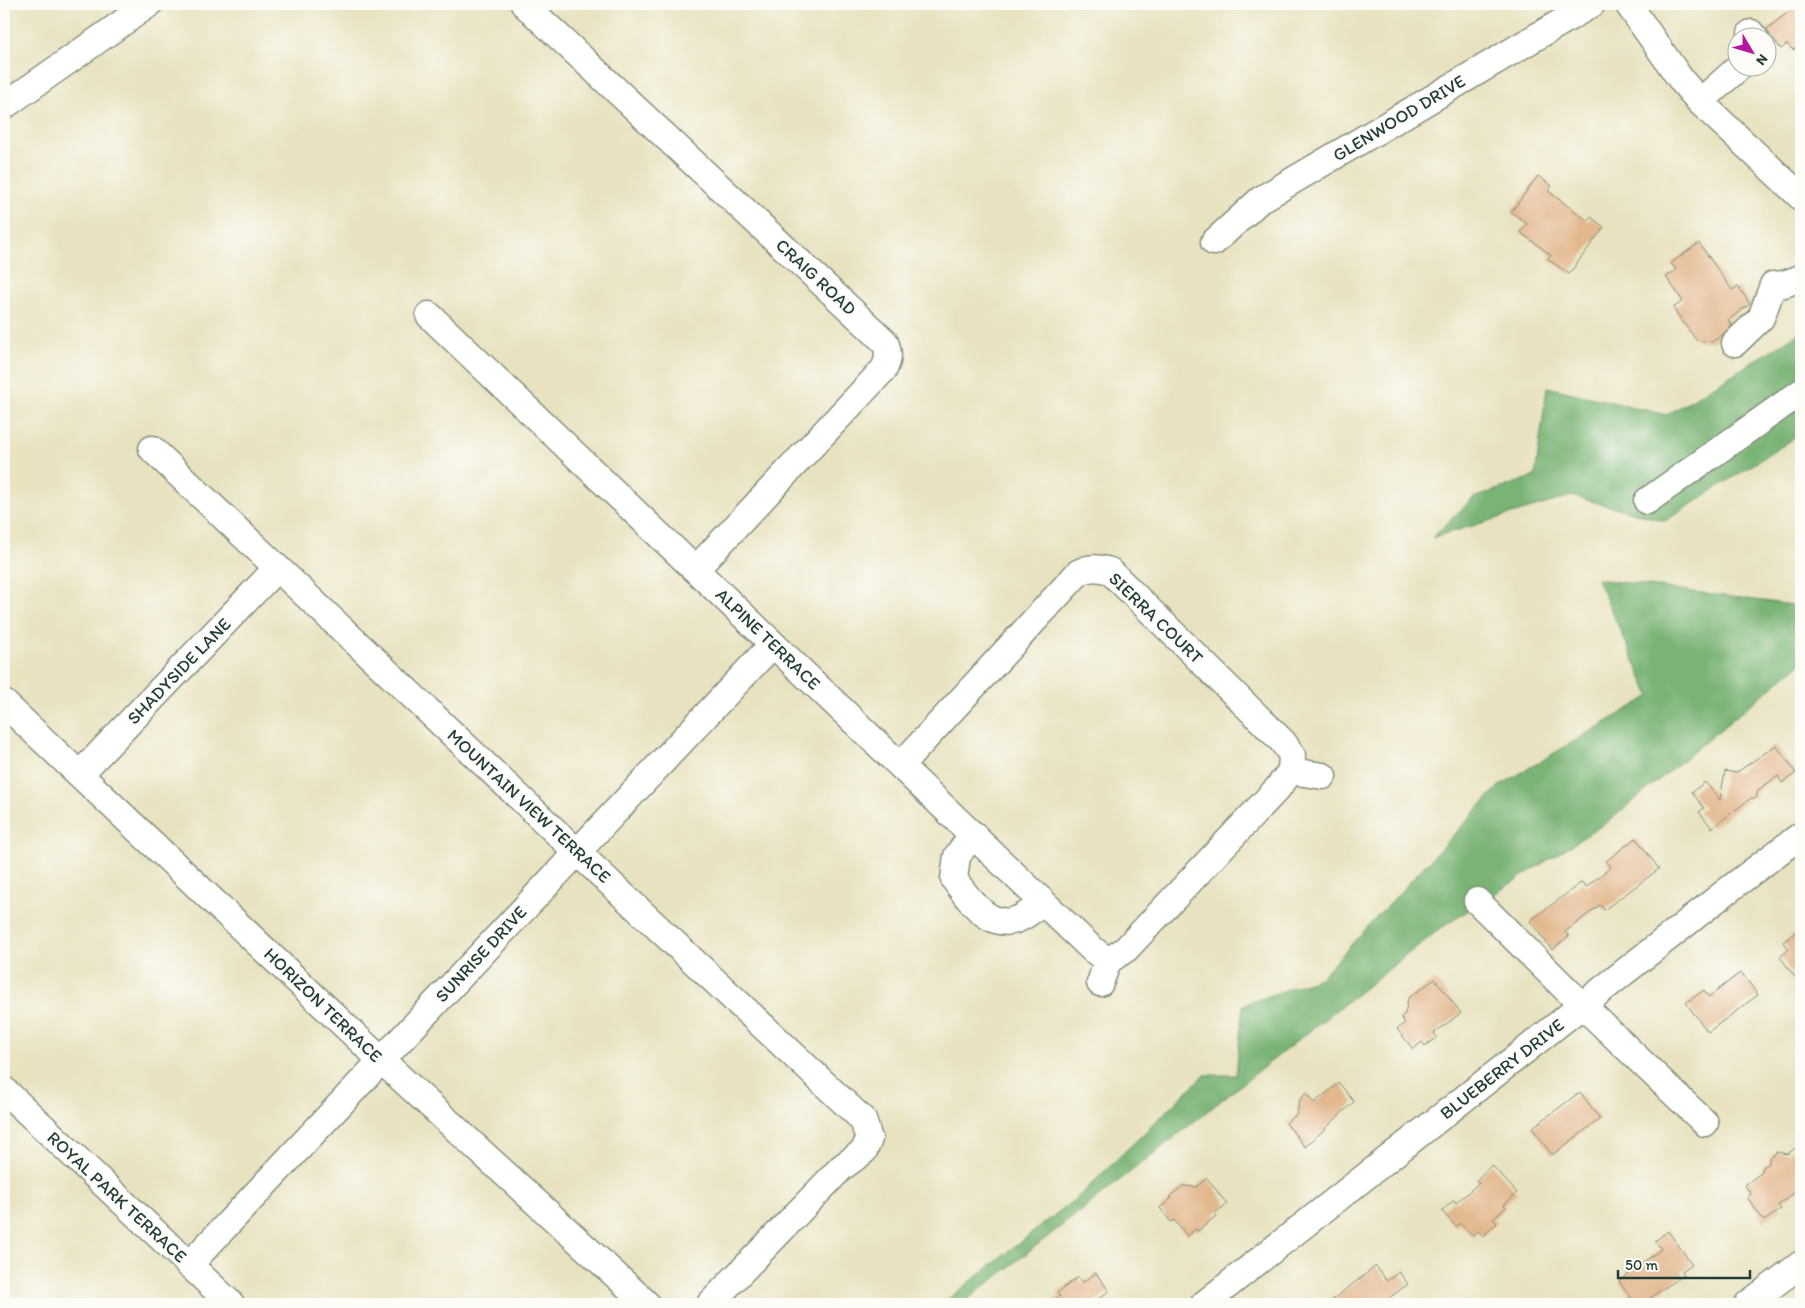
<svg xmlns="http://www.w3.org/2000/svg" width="1805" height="1308" viewBox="0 0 1805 1308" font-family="Itim,sans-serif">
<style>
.forest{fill:#79b474;stroke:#4c7854}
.building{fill:#e3b88e}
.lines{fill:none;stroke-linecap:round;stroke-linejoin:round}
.minor-casing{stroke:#84907a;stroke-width:29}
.minor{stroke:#fff;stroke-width:26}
.labels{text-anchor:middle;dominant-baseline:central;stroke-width:4;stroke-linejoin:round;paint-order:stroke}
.street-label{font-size:18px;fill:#1f3d34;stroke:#fdfcf7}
</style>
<rect width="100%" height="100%" fill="#fdfcf7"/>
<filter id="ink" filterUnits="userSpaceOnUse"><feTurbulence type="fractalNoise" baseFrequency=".02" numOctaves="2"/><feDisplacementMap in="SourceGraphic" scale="10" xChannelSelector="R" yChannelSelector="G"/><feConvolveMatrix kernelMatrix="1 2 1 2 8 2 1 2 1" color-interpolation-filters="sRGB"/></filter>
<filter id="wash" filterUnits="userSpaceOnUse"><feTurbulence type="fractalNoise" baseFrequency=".0096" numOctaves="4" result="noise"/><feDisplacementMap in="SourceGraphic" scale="20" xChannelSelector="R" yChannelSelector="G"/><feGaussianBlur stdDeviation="1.12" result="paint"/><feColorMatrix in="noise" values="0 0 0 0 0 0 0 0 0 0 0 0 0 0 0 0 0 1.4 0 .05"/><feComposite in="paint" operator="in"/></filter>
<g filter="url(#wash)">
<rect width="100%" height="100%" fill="#e8e2c0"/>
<!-- forest -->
<g class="forest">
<path d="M 1801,332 L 1801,434 L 1665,521 L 1572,496 L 1432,538 L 1473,498 L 1535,476 L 1547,387 L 1667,415 Z"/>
<path d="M 1597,579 L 1801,606 L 1801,663 L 1609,821 L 1441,928 L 962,1304 L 942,1304 L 1080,1195 L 1204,1075 L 1236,1075 L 1243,1005 L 1320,978 L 1499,786 L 1650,696 Z"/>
</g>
<g id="blocks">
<!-- building -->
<g class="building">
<path d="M 1798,4 L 1801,4 L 1801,43 L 1793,50 L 1787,44 L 1781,49 L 1770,35 L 1767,29 Z"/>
<path d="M 1538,176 L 1552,186 L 1548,191 L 1588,221 L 1591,217 L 1604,227 L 1569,274 L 1548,259 L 1551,255 L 1520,232 L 1527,224 L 1511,212 Z"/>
<path d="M 1699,243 L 1732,290 L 1738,286 L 1750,304 L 1728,320 L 1732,325 L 1723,334 L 1712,342 L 1696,340 L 1688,329 L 1673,308 L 1683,301 L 1666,277 L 1676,270 L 1671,263 Z"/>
<path d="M 1776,745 L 1796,773 L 1782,783 L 1778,776 L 1758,790 L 1756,798 L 1751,798 L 1712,828 L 1699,812 L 1704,808 L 1692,792 L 1705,782 L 1720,800 L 1725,771 L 1736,773 Z"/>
<path d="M 1636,838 L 1659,869 L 1604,910 L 1600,905 L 1565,932 L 1569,936 L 1552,950 L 1530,921 L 1582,882 L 1586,887 L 1611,867 L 1606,861 Z"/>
<path d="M 1801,928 L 1801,985 L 1780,957 L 1789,949 L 1783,942 Z"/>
<path d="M 1741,972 L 1758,995 L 1708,1032 L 1686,1003 L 1704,990 L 1709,997 Z"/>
<path d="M 1435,979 L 1461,1013 L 1434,1033 L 1437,1037 L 1425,1046 L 1422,1042 L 1413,1049 L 1397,1029 L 1405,1023 L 1401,1017 L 1405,1014 L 1408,998 Z"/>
<path d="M 1339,1083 L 1354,1102 L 1305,1147 L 1286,1123 L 1297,1114 L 1299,1101 L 1306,1093 L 1314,1103 Z"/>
<path d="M 1580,1092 L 1600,1119 L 1552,1155 L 1532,1128 Z"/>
<path d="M 1796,1148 L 1801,1156 L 1801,1188 L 1778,1205 L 1781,1209 L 1764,1221 L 1747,1197 L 1751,1194 L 1745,1185 L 1761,1173 L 1763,1167 L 1769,1163 L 1769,1158 L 1777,1152 L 1787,1154 Z"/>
<path d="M 1492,1165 L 1517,1193 L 1504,1205 L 1506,1207 L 1493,1219 L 1497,1223 L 1483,1236 L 1478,1231 L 1472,1236 L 1460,1223 L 1456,1227 L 1442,1211 L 1454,1200 L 1456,1203 L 1479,1183 L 1476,1180 Z"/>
<path d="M 1207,1178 L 1227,1204 L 1214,1214 L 1216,1216 L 1198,1231 L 1196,1229 L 1187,1236 L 1174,1220 L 1171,1222 L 1160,1208 L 1172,1198 L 1170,1196 L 1183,1186 L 1196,1187 Z"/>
<path d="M 1668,1231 L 1692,1264 L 1682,1271 L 1684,1274 L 1673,1282 L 1642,1304 L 1636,1304 L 1619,1281 L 1661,1249 L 1655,1241 Z"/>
<path d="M 1376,1266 L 1387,1281 L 1399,1272 L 1408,1284 L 1381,1304 L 1327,1304 Z"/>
<path d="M 1096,1273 L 1109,1291 L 1091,1304 L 1048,1304 L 1060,1296 L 1057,1293 L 1078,1277 L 1082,1283 Z"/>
</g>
</g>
</g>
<g filter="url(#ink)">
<use href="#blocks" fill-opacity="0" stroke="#84907a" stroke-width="1"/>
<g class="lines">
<defs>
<g id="minor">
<path d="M 524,4 L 885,342 C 889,353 889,359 884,369 L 696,569"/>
<path d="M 1628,4 L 1682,81 L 1700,102 L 1801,197"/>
<path d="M 1751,33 L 1755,38"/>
<path d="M 1700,102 L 1738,68"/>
<path d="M 4,106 L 149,4"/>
<path d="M 1214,242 L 1260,200 L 1592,4"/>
<path d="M 429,315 L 1092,949 L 1108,961"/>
<path d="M 1735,343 L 1761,318 L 1773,285 L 1784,284 L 1801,278"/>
<path d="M 152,449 L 577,852 L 863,1120 L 869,1139 L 864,1151 L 841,1168 L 710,1304"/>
<path d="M 1647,501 L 1801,392"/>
<path d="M 4,703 L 381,1060 L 647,1304"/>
<path d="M 901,765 L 1078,573 C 1089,567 1097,567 1110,571 L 1283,742 L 1292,755 L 1291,771"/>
<path d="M 80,774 L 277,568"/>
<path d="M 973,834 L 957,856 L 954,879 C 979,915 1004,942 1042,901"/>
<path d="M 1477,901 L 1582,1005 L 1705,1123"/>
<path d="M 1100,983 L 1108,961 L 1126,949 L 1277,789 L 1291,771 L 1323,776"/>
<path d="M 4,1090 L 231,1304"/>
<path d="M 189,1265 L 773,644"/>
<path d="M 1204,1304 L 1727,891 L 1801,835"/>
<path d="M 1748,1304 L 1801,1264"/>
</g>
</defs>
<!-- minor casing -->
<use href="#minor" class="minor-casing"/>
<!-- minor -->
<use href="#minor" class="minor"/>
</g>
</g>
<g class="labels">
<!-- street labels -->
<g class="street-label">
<text transform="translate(1399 118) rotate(-31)">GLENWOOD DRIVE</text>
<text transform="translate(816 277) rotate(43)">CRAIG ROAD</text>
<text transform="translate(1156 618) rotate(44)">SIERRA COURT</text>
<text transform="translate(768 639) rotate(44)">ALPINE TERRACE</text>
<text transform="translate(179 671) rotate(-46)">SHADYSIDE LANE</text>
<text transform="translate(529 806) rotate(43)">MOUNTAIN VIEW TERRACE</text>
<text transform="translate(481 954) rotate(-47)">SUNRISE DRIVE</text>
<text transform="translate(323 1005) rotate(44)">HORIZON TERRACE</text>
<text transform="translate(1502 1069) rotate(-38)">BLUEBERRY DRIVE</text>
<text transform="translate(117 1197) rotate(43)">ROYAL PARK TERRACE</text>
</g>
</g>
<!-- margin -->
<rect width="1805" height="1308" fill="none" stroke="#fdfcf7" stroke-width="20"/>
<!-- north arrow -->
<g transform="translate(1752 52) rotate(128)"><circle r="24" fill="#fdfcf7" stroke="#a4b0a9"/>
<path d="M0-4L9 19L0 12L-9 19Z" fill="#b5179e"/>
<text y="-8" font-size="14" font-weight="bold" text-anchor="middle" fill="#1f3d34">N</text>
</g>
<!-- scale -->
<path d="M1618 1270v8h132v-8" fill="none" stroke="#1f3d34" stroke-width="2.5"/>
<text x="1625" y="1270" font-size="15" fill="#1f3d34" stroke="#fdfcf7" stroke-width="4" paint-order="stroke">50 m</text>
</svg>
